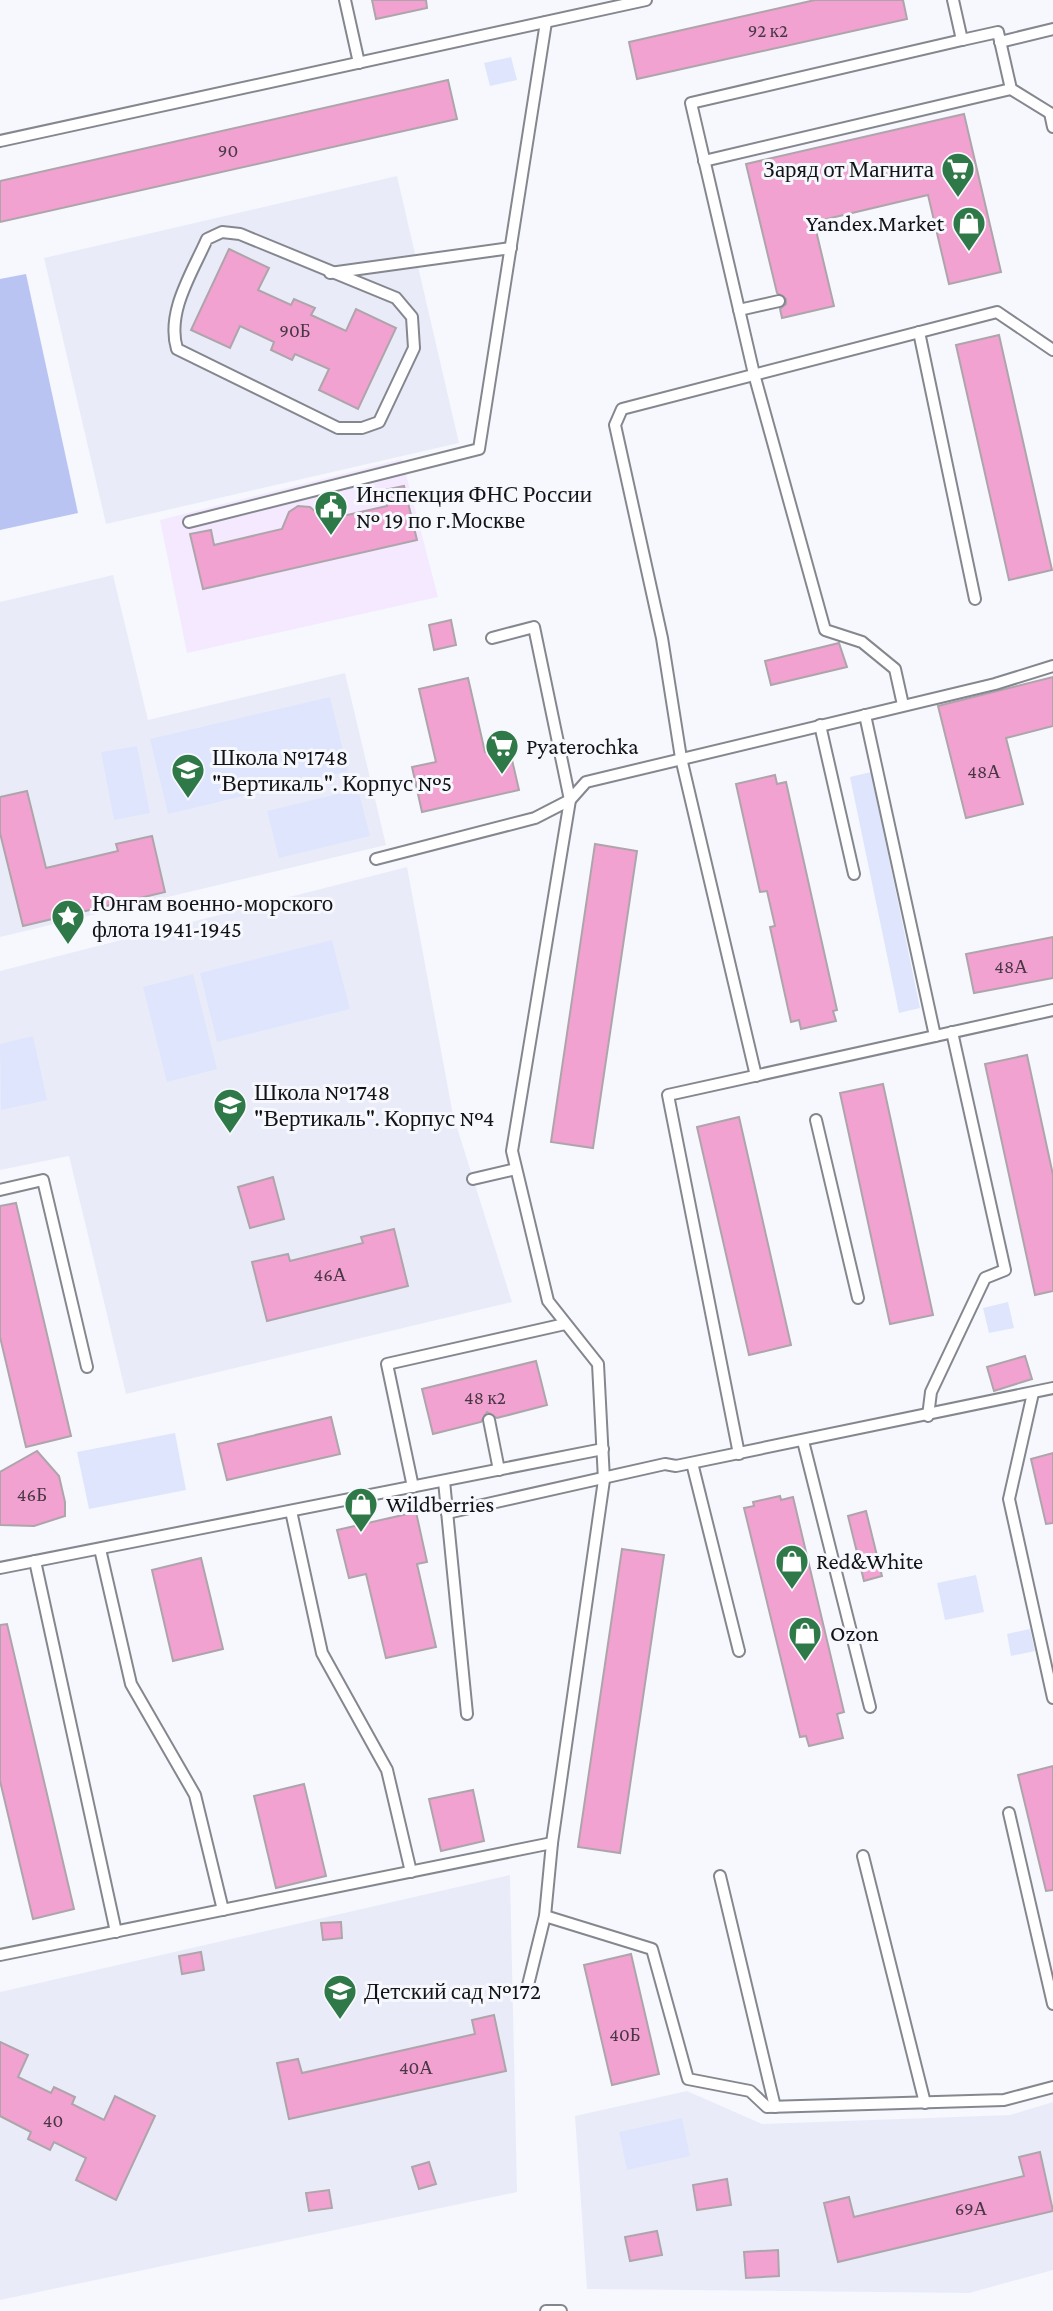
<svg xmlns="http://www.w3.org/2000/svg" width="1053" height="2311" viewBox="0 0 1053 2311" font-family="'Crimson Pro',serif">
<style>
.commercial{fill:#f4e9fe}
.built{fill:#e9ecf8}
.green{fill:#dfe5fc}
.forest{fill:#b9c4f2}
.building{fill:#f1a2d1;stroke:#aea5aa;stroke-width:2}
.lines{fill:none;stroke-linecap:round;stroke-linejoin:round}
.service-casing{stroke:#85878f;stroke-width:14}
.service{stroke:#fff;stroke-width:10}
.labels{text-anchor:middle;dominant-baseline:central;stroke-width:6;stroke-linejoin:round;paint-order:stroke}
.number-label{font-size:19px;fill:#4a3745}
.poi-label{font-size:23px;fill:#121316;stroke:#f6f8fd;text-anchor:start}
</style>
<rect width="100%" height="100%" fill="#f6f8fd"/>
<!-- commercial -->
<path class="commercial" d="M 402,459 L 438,597 L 187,653 L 160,520 Z"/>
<!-- built -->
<g class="built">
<path d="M 397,176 L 459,443 L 106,524 L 44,258 Z"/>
<path d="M 113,575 L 148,720 L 345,673 L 386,845 L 0,937 L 0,602 Z"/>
<path d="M 407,867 L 453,1115 L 512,1302 L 126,1394 L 69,1156 L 0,1170 L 0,971 Z"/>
<path d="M 510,1875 L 517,2192 L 0,2300 L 0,1992 Z"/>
<path d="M 687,2091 L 762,2124 L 1010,2115 L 1053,2102 L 1053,2270 L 969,2293 L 587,2289 L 575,2116 Z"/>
</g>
<!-- green -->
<g class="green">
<path d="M 511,57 L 517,80 L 490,86 L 484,63 Z"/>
<path d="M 330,697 L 348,771 L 168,814 L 150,739 Z"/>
<path d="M 137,746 L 150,813 L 114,820 L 101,752 Z"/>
<path d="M 871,772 L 920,1008 L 899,1013 L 850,777 Z"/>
<path d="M 358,789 L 370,836 L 279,858 L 267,811 Z"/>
<path d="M 332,940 L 350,1009 L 217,1042 L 200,973 Z"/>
<path d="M 193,974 L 217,1069 L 167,1082 L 143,987 Z"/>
<path d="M 33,1036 L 47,1100 L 1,1110 L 0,1044 Z"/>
<path d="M 1008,1302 L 1014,1328 L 989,1333 L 983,1308 Z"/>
<path d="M 175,1433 L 186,1490 L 89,1509 L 77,1452 Z"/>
<path d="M 976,1575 L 984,1612 L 945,1620 L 937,1583 Z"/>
<path d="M 1030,1629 L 1035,1651 L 1011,1656 L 1007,1634 Z"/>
<path d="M 682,2118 L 690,2156 L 627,2170 L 619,2132 Z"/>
</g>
<!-- forest -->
<path class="forest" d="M 26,274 L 78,513 L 0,530 L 0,279 Z"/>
<!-- building -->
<g class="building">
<path d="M 372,0 L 426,0 L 427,8 L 376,19 Z"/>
<path d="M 815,0 L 903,0 L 907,19 L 637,79 L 629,42 Z"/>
<path d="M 448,80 L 457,119 L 0,222 L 0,181 Z"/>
<path d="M 964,114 L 1001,272 L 949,284 L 928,195 L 814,222 L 834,306 L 782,318 L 780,309 L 786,304 L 786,299 L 777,293 L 746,164 Z"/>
<path d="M 229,249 L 269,268 L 258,290 L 291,305 L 294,299 L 315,308 L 311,315 L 346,331 L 356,309 L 396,328 L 358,409 L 319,390 L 329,369 L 295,354 L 292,360 L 271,350 L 274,342 L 240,326 L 230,348 L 191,330 Z"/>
<path d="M 999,335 L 1052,570 L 1009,580 L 956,345 Z"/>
<path d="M 404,486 L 417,540 L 203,589 L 190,534 L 211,530 L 214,545 L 282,529 L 289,512 L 298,506 L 310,507 L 325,520 L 387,506 L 384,490 Z"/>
<path d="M 451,620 L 456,645 L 434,650 L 429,625 Z"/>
<path d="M 839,643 L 847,667 L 771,685 L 765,661 Z"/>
<path d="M 1053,677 L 1053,726 L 1006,738 L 1023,804 L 966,818 L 938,706 Z"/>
<path d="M 468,678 L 485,752 L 509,747 L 519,790 L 422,812 L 412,767 L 436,762 L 419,689 Z"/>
<path d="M 775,775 L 777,784 L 786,782 L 837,1010 L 833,1011 L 836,1021 L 801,1029 L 799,1020 L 791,1022 L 770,927 L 775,926 L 767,891 L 760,892 L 736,784 Z"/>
<path d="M 27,791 L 46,868 L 118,851 L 116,844 L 152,836 L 165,892 L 23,926 L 0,833 L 0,797 Z"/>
<path d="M 595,844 L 637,851 L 593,1148 L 551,1142 Z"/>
<path d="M 1053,937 L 1053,978 L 974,993 L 966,954 Z"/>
<path d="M 1027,1055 L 1053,1175 L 1053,1291 L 1035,1295 L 985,1064 Z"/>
<path d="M 883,1084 L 933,1315 L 890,1324 L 840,1093 Z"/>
<path d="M 739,1117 L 791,1345 L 749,1355 L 697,1127 Z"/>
<path d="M 273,1177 L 284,1219 L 250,1228 L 238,1187 Z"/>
<path d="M 16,1203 L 71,1436 L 26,1447 L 0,1337 L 0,1206 Z"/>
<path d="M 394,1229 L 408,1286 L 267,1321 L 252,1262 L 288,1254 L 290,1261 L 363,1243 L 361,1237 Z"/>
<path d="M 1025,1356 L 1032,1379 L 994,1391 L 987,1367 Z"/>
<path d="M 536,1361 L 547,1405 L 497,1418 L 487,1412 L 481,1422 L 433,1434 L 422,1389 Z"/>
<path d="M 331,1417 L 340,1454 L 227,1480 L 218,1444 Z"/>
<path d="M 37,1451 L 59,1476 L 65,1502 L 65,1516 L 34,1526 L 0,1525 L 0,1472 Z"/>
<path d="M 1053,1453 L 1053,1523 L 1046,1524 L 1031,1459 Z"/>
<path d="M 780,1496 L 781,1500 L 793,1497 L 844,1712 L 837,1714 L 843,1738 L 809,1746 L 806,1736 L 800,1737 L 744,1508 L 754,1506 L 753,1502 Z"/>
<path d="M 866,1511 L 882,1576 L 864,1581 L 848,1516 Z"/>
<path d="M 416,1512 L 427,1562 L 417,1564 L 436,1647 L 386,1658 L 366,1574 L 349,1578 L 337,1530 Z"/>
<path d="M 622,1549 L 664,1555 L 620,1853 L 578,1847 Z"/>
<path d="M 201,1558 L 223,1649 L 173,1661 L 152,1570 Z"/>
<path d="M 7,1624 L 74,1909 L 33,1919 L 0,1781 L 0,1625 Z"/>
<path d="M 1053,1766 L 1053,1890 L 1046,1891 L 1018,1775 Z"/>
<path d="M 304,1784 L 326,1876 L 276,1888 L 254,1796 Z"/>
<path d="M 473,1790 L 484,1841 L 441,1851 L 429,1799 Z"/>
<path d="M 341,1922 L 342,1938 L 323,1940 L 321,1923 Z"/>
<path d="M 201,1952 L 204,1970 L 182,1974 L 179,1956 Z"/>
<path d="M 631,1954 L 659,2074 L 612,2085 L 584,1965 Z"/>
<path d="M 494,2015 L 506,2071 L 289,2119 L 277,2063 L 298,2059 L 302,2073 L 475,2034 L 472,2020 Z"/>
<path d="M 0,2042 L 28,2055 L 18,2077 L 51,2093 L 54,2087 L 75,2097 L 72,2104 L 104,2120 L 115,2096 L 155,2116 L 116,2200 L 76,2180 L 86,2158 L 54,2142 L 50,2150 L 28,2139 L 31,2132 L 0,2116 Z"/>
<path d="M 1040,2152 L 1053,2211 L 838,2262 L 824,2203 L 849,2197 L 854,2217 L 1024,2176 L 1019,2157 Z"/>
<path d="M 429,2162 L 436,2184 L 419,2189 L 412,2167 Z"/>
<path d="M 727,2179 L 731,2205 L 697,2210 L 693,2185 Z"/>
<path d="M 329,2190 L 332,2208 L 309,2211 L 306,2193 Z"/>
<path d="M 657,2231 L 662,2255 L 630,2261 L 625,2237 Z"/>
<path d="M 778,2250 L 779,2276 L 746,2278 L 744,2252 Z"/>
</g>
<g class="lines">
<defs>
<g id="service">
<path d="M 345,0 L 359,63"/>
<path d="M 953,0 L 962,40 L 998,32 L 1011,89 L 1050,113 L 1053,127"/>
<path d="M 1000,42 L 1053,29"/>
<path d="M 0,141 L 646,0"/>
<path d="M 704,161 L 1011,89"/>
<path d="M 222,232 L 240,234 L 396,298 L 412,317 L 414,348 L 379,422 L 362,428 L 338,428 L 177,349 C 166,312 192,273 207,239 Z"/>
<path d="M 330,273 L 511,248"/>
<path d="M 739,310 L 779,301"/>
<path d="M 919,332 L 975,599"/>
<path d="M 189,522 L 479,449 L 546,22"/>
<path d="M 903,705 L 895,669 L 862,642 L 825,630 L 754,374 L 691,103 L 962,40"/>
<path d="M 865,715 L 935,1036"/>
<path d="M 820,725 L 854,874"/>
<path d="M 376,859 L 535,818 L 570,800 L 534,627 L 492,638"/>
<path d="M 756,1076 L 681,758 L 662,638 L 615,425 L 622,409 L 997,312 L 1053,350"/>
<path d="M 816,1120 L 858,1298"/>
<path d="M 473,1179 L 516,1169"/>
<path d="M 0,1190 L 43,1180 L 87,1367"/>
<path d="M 1033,1393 L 1009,1499 L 1053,1698"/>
<path d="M 928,1416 L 931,1392 L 985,1278 L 1005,1270 L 952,1032"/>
<path d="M 489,1420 L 499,1470"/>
<path d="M 803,1441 L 870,1707"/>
<path d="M 739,1454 L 668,1095 L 1053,1010"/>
<path d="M 692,1463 L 739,1651"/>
<path d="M 444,1481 L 467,1714"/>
<path d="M 413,1487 L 387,1364 L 565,1324"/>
<path d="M 291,1511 L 322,1653 L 387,1770 L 411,1872"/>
<path d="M 447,1513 L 665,1464 L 676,1466 L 1053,1388"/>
<path d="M 100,1549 L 131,1684 L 195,1795 L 223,1910"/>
<path d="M 35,1561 L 116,1932"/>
<path d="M 0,1568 L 603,1449"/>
<path d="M 1009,1813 L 1053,2004"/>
<path d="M 863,1856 L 925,2103"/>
<path d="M 720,1876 L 775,2107"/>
<path d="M 545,1916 L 652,1949 L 688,2079 L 750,2091 L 767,2107 L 1004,2100 L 1053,2087"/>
<path d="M 0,1955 L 552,1843"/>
<path d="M 528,1985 L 545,1916 L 552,1843 L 604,1480 L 598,1364 L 548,1301 L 512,1151 L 570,800 L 586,782 L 995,684 L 1053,666"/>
<path d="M 546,2311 L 561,2311"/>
</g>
</defs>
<!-- service casing -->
<use href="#service" class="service-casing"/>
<!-- service -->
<use href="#service" class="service"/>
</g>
<!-- icons -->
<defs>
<symbol id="supermarket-pin" viewBox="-11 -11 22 30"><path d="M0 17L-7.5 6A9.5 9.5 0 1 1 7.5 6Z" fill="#2e7947" stroke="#f6f8fd"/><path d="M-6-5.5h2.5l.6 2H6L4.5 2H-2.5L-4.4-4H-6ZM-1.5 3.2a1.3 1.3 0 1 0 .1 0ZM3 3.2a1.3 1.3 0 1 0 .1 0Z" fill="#fff"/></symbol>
<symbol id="shop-pin" viewBox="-11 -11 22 30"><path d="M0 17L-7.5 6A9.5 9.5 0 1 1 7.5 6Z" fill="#2e7947" stroke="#f6f8fd"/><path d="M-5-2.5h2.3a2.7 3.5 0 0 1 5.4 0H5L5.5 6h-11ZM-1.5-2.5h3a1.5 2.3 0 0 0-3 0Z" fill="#fff"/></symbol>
<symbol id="civic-pin" viewBox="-11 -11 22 30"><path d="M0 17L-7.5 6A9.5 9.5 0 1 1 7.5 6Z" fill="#2e7947" stroke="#f6f8fd"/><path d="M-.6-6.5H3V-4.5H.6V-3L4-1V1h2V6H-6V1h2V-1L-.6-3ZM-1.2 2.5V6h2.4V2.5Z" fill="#fff"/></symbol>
<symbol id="school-pin" viewBox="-11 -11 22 30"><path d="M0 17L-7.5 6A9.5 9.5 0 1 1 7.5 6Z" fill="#2e7947" stroke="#f6f8fd"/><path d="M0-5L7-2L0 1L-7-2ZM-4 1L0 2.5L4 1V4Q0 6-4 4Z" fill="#fff"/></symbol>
<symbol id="sight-pin" viewBox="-11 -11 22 30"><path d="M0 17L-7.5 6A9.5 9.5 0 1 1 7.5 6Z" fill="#2e7947" stroke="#f6f8fd"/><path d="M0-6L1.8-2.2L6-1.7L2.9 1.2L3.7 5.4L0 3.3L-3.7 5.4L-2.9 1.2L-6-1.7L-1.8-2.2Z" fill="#fff"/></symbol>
</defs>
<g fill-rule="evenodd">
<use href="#supermarket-pin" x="939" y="150" width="38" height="52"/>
<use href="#shop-pin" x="950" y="204" width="38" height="52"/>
<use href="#civic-pin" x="312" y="488" width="38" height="52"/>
<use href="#supermarket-pin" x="483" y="727" width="38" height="52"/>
<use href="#school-pin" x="169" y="751" width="38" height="52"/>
<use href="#sight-pin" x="49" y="897" width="38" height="52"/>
<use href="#school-pin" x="211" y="1086" width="38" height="52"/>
<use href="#shop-pin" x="342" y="1485" width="38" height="52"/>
<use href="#shop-pin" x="773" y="1542" width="38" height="52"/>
<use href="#shop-pin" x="786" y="1614" width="38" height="52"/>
<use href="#school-pin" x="321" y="1972" width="38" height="52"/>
</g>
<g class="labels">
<!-- number labels -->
<g class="number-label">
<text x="768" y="30">92 к2</text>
<text x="228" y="150">90</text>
<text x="295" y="330">90Б</text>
<text x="984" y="771">48А</text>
<text x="1011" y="966">48А</text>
<text x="330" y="1274">46А</text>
<text x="485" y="1397">48 к2</text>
<text x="32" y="1494">46Б</text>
<text x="625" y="2034">40Б</text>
<text x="416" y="2067">40А</text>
<text x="53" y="2120">40</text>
<text x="971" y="2208">69А</text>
</g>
<!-- poi labels -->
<g class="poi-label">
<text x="934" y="169" text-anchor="end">Заряд от Магнита</text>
<text x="944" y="223" text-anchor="end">Yandex.Market</text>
<text x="356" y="494">Инспекция ФНС России<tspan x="356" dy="26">№ 19 по г.Москве</tspan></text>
<text x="526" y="746">Pyaterochka</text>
<text x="212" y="757">Школа №1748<tspan x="212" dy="26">"Вертикаль". Корпус №5</tspan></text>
<text x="92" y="903">Юнгам военно-морского<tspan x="92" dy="26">флота 1941-1945</tspan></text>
<text x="254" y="1092">Школа №1748<tspan x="254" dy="26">"Вертикаль". Корпус №4</tspan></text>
<text x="386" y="1504">Wildberries</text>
<text x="816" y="1561">Red&amp;White</text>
<text x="830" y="1633">Ozon</text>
<text x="364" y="1991">Детский сад №172</text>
</g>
</g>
</svg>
